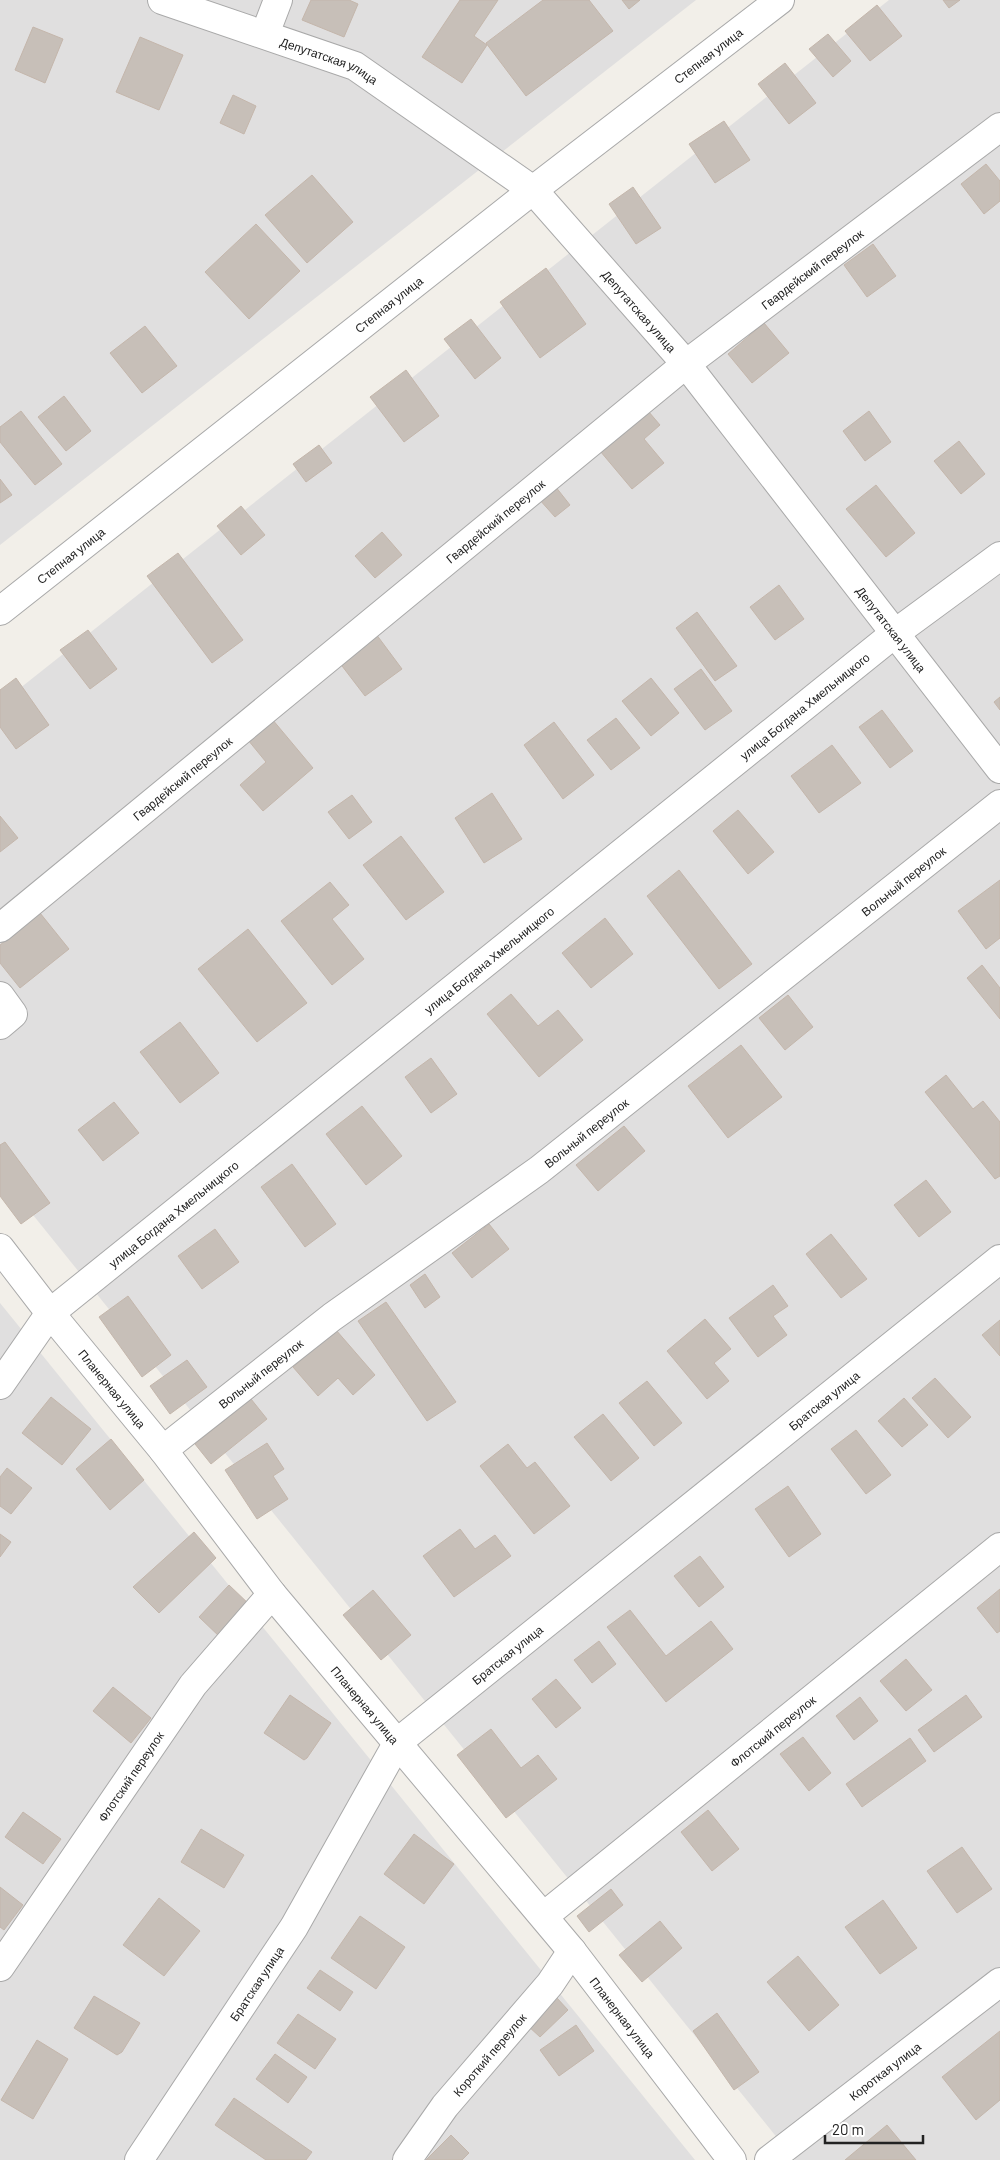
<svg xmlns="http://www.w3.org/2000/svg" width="1000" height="2160" viewBox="0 0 1000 2160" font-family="Barlow,sans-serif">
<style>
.residential{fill:#e0dfdf}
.building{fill:#c7bfb8;stroke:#c4b6ab}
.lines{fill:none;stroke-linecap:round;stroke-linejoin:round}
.minor-casing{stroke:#a9a9a9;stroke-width:30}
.tertiary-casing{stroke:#a9a9a9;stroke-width:30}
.minor{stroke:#fff;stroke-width:28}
.tertiary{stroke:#fff;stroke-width:28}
.labels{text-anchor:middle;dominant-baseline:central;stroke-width:4;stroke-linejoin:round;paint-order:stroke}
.street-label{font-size:12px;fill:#222;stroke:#fff}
</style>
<rect width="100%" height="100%" fill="#f2efe9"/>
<!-- residential -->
<g class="residential">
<path d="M 0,0 L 696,0 L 0,545 Z"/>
<path d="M 889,0 L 1000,0 L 1000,2160 L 795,2160 L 0,1174 L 0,704 Z"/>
<path d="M 0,1303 L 695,2160 L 0,2160 Z"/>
</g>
<!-- building -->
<g class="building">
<path d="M 311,0 L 349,0 L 358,4 L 344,37 L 302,20 Z"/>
<path d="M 460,0 L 498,0 L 474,36 L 487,45 L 462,83 L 422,57 Z"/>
<path d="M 543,0 L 589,0 L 613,31 L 526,96 L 486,43 Z"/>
<path d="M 622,0 L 640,0 L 629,9 Z"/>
<path d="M 943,0 L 960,0 L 949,8 Z"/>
<path d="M 877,5 L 902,36 L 870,61 L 845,31 Z"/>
<path d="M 33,27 L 63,39 L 45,83 L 15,70 Z"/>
<path d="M 828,34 L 851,61 L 833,77 L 809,49 Z"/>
<path d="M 140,37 L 183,55 L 159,110 L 116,92 Z"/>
<path d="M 785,63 L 816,103 L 789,124 L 758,84 Z"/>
<path d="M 233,95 L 256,106 L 244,134 L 220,123 Z"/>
<path d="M 724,121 L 750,160 L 715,183 L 689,144 Z"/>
<path d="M 986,164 L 1000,181 L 1000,201 L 984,214 L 961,184 Z"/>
<path d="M 312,175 L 353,222 L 307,263 L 265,215 Z"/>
<path d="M 633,187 L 661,228 L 636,244 L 609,204 Z"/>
<path d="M 256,224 L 300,271 L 249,319 L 205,272 Z"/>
<path d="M 873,244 L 896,276 L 867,297 L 844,265 Z"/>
<path d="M 546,268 L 586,324 L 540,358 L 500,302 Z"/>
<path d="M 471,319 L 501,358 L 475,379 L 444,339 Z"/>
<path d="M 764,323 L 789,353 L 752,383 L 728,354 Z"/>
<path d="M 145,326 L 177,366 L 142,393 L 110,353 Z"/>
<path d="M 406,370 L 439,416 L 404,442 L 370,397 Z"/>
<path d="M 64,396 L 91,431 L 66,451 L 38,417 Z"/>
<path d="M 643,405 L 660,425 L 644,439 L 664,463 L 632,489 L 595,445 Z"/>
<path d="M 21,411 L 62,464 L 35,485 L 0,442 L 0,427 Z"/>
<path d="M 869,411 L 891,442 L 865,461 L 843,431 Z"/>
<path d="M 959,441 L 985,474 L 961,494 L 934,461 Z"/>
<path d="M 319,445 L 332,463 L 306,482 L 293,464 Z"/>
<path d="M 0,479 L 12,495 L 0,503 Z"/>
<path d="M 876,485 L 915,533 L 886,557 L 846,509 Z"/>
<path d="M 555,486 L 570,505 L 555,517 L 539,499 Z"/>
<path d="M 241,506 L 265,535 L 241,555 L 217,526 Z"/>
<path d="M 382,532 L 402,555 L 375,578 L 355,556 Z"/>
<path d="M 178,553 L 243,640 L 212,663 L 147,576 Z"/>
<path d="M 779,585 L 804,619 L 775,640 L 750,607 Z"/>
<path d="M 697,612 L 737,666 L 715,681 L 676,628 Z"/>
<path d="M 88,630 L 117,669 L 90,689 L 60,650 Z"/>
<path d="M 376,634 L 402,669 L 365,696 L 339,662 Z"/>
<path d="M 701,669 L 732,711 L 705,730 L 674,689 Z"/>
<path d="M 16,678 L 49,725 L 16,749 L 0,727 L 0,690 Z"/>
<path d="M 651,678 L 679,713 L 651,736 L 622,701 Z"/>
<path d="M 1000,697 L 1000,710 L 994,702 Z"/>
<path d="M 882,710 L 913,751 L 890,768 L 859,727 Z"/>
<path d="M 616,718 L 640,748 L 611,770 L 587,740 Z"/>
<path d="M 272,719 L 313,768 L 263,811 L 240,785 L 266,762 L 248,740 Z"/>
<path d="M 554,722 L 594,775 L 563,799 L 524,745 Z"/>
<path d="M 832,745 L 861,783 L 819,813 L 791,776 Z"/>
<path d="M 492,793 L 522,839 L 484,863 L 455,818 Z"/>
<path d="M 352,795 L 372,822 L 349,839 L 328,812 Z"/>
<path d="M 738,810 L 774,852 L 748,874 L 713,831 Z"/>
<path d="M 0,816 L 18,838 L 0,852 Z"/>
<path d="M 401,836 L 444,892 L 406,920 L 363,865 Z"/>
<path d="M 679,870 L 752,964 L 719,989 L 647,896 Z"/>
<path d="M 1000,880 L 1000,938 L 986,949 L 958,911 Z"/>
<path d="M 330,882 L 349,905 L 332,919 L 364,959 L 332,985 L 281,921 Z"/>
<path d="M 40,913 L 69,949 L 20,988 L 0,963 L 0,945 Z"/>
<path d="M 605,918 L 633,954 L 591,988 L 562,953 Z"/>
<path d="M 248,929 L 307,1003 L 257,1042 L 198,969 Z"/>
<path d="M 982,965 L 1000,988 L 1000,1019 L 967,978 Z"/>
<path d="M 511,994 L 538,1026 L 558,1010 L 583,1040 L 539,1077 L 487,1014 Z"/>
<path d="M 788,995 L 813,1027 L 785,1050 L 759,1018 Z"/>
<path d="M 180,1022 L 219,1073 L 180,1103 L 140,1052 Z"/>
<path d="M 741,1045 L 782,1097 L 728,1138 L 688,1086 Z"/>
<path d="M 431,1058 L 457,1094 L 431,1113 L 405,1077 Z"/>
<path d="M 946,1075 L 973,1109 L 983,1101 L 1000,1122 L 1000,1176 L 995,1179 L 925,1092 Z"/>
<path d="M 114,1102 L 139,1133 L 103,1161 L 78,1130 Z"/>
<path d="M 362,1106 L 402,1156 L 366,1185 L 326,1134 Z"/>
<path d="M 624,1126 L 645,1151 L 598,1191 L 576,1165 Z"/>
<path d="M 5,1142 L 50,1203 L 21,1224 L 0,1196 L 0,1145 Z"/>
<path d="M 292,1164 L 336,1224 L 305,1247 L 261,1187 Z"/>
<path d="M 926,1180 L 951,1212 L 919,1237 L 894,1205 Z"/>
<path d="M 489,1224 L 509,1249 L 472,1278 L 452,1253 Z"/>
<path d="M 215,1229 L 239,1262 L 202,1289 L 178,1256 Z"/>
<path d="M 831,1234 L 867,1279 L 841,1298 L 806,1254 Z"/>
<path d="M 425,1274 L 440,1297 L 425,1308 L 410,1285 Z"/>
<path d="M 773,1285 L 788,1306 L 773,1316 L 787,1335 L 758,1357 L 729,1318 Z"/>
<path d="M 128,1296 L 171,1355 L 142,1377 L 99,1317 Z"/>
<path d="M 386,1302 L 456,1402 L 427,1421 L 358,1321 Z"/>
<path d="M 705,1319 L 731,1349 L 714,1363 L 729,1381 L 707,1399 L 667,1351 Z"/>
<path d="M 1000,1320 L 1000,1356 L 982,1335 Z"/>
<path d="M 336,1330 L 375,1375 L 353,1395 L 338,1378 L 318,1396 L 293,1367 Z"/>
<path d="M 187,1360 L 207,1387 L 170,1414 L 150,1386 Z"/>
<path d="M 935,1378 L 971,1417 L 948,1438 L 912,1398 Z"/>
<path d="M 647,1381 L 682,1423 L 654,1446 L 619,1403 Z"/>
<path d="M 51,1397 L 91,1429 L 62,1465 L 22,1433 Z"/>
<path d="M 904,1398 L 928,1425 L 902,1447 L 878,1421 Z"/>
<path d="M 251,1399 L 267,1419 L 211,1464 L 195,1444 Z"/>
<path d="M 603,1414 L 639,1458 L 611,1481 L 574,1437 Z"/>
<path d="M 856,1430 L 891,1475 L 866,1494 L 831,1449 Z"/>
<path d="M 111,1439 L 144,1480 L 110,1510 L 76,1469 Z"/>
<path d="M 267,1443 L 284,1469 L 273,1476 L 288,1499 L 257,1519 L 225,1470 Z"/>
<path d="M 508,1444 L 527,1468 L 535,1462 L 570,1506 L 534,1534 L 480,1466 Z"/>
<path d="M 7,1468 L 32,1488 L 11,1514 L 0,1506 L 0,1477 Z"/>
<path d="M 788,1486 L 821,1534 L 789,1557 L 755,1509 Z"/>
<path d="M 460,1529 L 475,1549 L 495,1535 L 511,1556 L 454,1597 L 423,1556 Z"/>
<path d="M 194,1532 L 216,1558 L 159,1613 L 133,1587 Z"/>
<path d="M 0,1534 L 11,1542 L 0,1557 Z"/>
<path d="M 700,1556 L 724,1587 L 699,1607 L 674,1576 Z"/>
<path d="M 229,1585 L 252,1607 L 222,1639 L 199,1617 Z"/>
<path d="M 1000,1589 L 1000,1631 L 997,1633 L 977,1608 Z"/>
<path d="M 373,1590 L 411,1635 L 381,1660 L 343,1615 Z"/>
<path d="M 630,1610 L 666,1656 L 711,1621 L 733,1649 L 666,1702 L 607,1627 Z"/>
<path d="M 599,1641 L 616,1664 L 592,1683 L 574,1660 Z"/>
<path d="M 906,1659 L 932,1690 L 906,1711 L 880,1681 Z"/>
<path d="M 556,1679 L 581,1708 L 556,1728 L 532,1699 Z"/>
<path d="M 113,1687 L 151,1718 L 131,1743 L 93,1711 Z"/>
<path d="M 290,1695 L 331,1723 L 307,1758 L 304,1760 L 264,1733 Z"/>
<path d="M 966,1695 L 982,1717 L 934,1752 L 918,1730 Z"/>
<path d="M 860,1697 L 878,1721 L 854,1740 L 836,1716 Z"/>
<path d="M 491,1729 L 521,1768 L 538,1755 L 557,1779 L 506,1818 L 457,1755 Z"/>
<path d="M 803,1737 L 831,1773 L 809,1791 L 780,1754 Z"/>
<path d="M 910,1738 L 926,1761 L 862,1807 L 846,1784 Z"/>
<path d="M 708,1810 L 739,1849 L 712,1871 L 681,1832 Z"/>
<path d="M 23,1812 L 61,1839 L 43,1864 L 5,1837 Z"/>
<path d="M 201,1829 L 244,1855 L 224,1888 L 181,1862 Z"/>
<path d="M 414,1834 L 454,1864 L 424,1904 L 384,1874 Z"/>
<path d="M 962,1847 L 992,1889 L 957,1913 L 927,1871 Z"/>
<path d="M 0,1887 L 23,1905 L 4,1930 L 0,1927 Z"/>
<path d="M 611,1889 L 623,1905 L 589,1932 L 577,1916 Z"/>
<path d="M 159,1898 L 200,1931 L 164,1976 L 123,1945 Z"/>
<path d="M 883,1900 L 917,1948 L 880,1974 L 845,1927 Z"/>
<path d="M 360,1916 L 405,1947 L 376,1989 L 331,1958 Z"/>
<path d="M 660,1921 L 682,1948 L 642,1982 L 619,1955 Z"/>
<path d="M 798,1956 L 839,2005 L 809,2031 L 767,1982 Z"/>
<path d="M 320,1970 L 353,1992 L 340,2011 L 307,1988 Z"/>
<path d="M 94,1996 L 140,2023 L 122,2052 L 117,2055 L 74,2028 Z"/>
<path d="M 556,1997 L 568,2010 L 540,2037 L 527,2025 Z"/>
<path d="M 717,2013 L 759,2072 L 734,2090 L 693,2031 Z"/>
<path d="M 298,2014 L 336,2039 L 315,2069 L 277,2043 Z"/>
<path d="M 576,2025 L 594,2051 L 559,2076 L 540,2050 Z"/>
<path d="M 1000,2031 L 1000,2100 L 976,2120 L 942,2077 Z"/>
<path d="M 37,2040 L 68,2059 L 33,2119 L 1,2100 Z"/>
<path d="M 275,2054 L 307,2077 L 288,2103 L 256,2079 Z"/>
<path d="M 234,2098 L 312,2152 L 306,2160 L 266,2160 L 215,2125 Z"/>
<path d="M 887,2125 L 916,2160 L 845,2160 Z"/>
<path d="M 451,2135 L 469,2153 L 462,2160 L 426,2160 Z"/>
</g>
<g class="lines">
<defs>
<g id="minor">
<path id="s1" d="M 162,0 L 355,66 L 533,190 L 686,364 L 1000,769"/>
<path d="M 265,34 L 278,0"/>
<path id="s2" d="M 0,928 L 686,364 L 1000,127"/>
<path d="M 0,996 L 13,1014 L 0,1025"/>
<path id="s3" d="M 0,1248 L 50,1313 L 163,1450 L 272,1594 L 572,1951 L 732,2160"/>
<path id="s4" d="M 0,1385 L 50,1313 L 894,634 L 1000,556"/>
<path id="s5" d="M 163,1450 L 332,1317 L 539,1170 L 1000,804"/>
<path id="s6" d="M 544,1916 L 1000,1547"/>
<path id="s7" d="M 0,1967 L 193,1685 L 272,1594"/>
<path id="s8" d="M 139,2160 L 294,1927 L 398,1742 L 1000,1259"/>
<path id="s9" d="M 407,2160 L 445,2106 L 550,1984 L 572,1951"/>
<path id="s10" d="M 769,2160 L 1000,1982"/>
</g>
<g id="tertiary">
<path id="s11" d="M 0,611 L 533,190 L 780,0"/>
</g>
</defs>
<!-- minor casing -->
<use href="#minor" class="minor-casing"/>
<!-- tertiary casing -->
<use href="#tertiary" class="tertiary-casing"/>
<!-- minor -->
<use href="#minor" class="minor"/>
<!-- tertiary -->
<use href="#tertiary" class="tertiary"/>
</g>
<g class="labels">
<!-- street labels -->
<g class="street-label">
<text stroke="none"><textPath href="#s11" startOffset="900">Степная улица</textPath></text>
<text stroke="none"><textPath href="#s1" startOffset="178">Депутатская улица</textPath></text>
<text stroke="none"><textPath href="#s2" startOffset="1046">Гвардейский переулок</textPath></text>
<text stroke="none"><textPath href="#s11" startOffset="495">Степная улица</textPath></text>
<text stroke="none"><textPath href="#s1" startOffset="582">Депутатская улица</textPath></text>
<text stroke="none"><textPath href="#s2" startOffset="641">Гвардейский переулок</textPath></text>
<text stroke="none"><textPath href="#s11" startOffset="90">Степная улица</textPath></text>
<text stroke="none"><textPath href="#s1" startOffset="988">Депутатская улица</textPath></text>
<text stroke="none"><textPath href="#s4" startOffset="1056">улица Богдана Хмельницкого</textPath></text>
<text stroke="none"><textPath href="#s2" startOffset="236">Гвардейский переулок</textPath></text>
<text stroke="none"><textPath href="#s5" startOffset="934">Вольный переулок</textPath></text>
<text stroke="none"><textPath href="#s4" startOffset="651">улица Богдана Хмельницкого</textPath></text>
<text stroke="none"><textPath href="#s5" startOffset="529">Вольный переулок</textPath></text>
<text stroke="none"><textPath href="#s4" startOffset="246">улица Богдана Хмельницкого</textPath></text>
<text stroke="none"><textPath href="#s5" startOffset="124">Вольный переулок</textPath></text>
<text stroke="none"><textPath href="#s3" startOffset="180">Планерная улица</textPath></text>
<text stroke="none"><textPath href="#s8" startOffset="1038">Братская улица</textPath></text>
<text stroke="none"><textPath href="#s8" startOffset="632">Братская улица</textPath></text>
<text stroke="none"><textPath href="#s3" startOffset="585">Планерная улица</textPath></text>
<text stroke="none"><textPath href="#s6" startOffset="294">Флотский переулок</textPath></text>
<text stroke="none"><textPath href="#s7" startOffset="231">Флотский переулок</textPath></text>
<text stroke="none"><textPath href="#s8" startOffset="212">Братская улица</textPath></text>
<text stroke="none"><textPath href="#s3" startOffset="990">Планерная улица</textPath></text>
<text stroke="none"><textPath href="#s9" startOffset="134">Короткий переулок</textPath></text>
<text stroke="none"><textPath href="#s10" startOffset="146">Короткая улица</textPath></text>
</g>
</g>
<!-- scale -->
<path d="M825 2135v8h98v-8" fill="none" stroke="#222222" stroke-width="2.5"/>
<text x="832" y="2135" font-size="15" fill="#222222" stroke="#ffffff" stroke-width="4" paint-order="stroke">20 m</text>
</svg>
